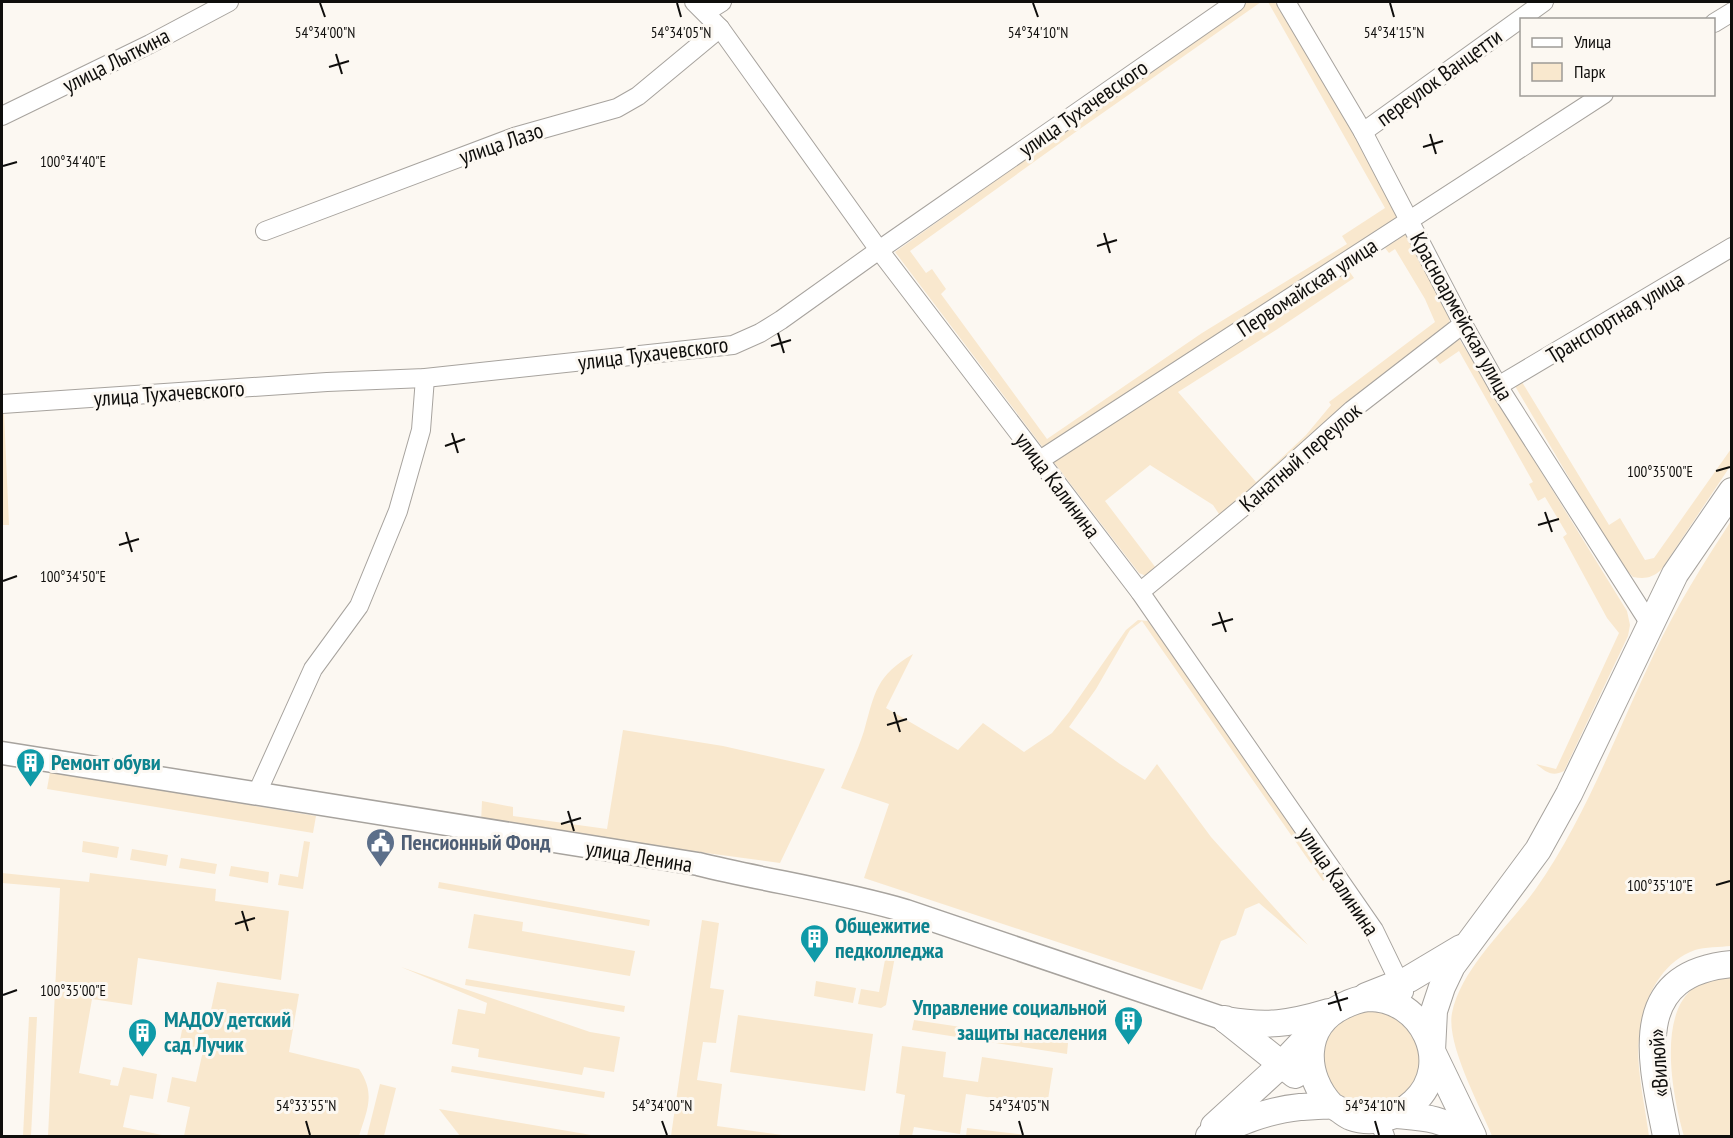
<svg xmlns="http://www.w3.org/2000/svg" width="1733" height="1138" viewBox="0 0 1733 1138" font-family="'PT Sans Narrow',sans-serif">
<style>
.green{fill:#f9e8ce;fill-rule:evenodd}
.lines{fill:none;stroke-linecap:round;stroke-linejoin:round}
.minor-casing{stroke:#a7a39e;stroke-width:20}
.major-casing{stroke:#a7a39e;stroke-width:25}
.highway-casing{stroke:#a7a39e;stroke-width:28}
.minor{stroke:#fff;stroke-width:18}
.major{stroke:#fff;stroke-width:22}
.highway{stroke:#fff;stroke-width:26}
.ticks{fill:none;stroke:#0f0e0c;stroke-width:2}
.labels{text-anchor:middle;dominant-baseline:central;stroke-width:6;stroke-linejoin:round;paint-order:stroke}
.street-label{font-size:22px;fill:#0f0e0c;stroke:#fcf8f2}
.culture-label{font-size:22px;font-weight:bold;fill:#0d838f;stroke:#fcf8f2;text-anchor:start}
.service-label{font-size:22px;font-weight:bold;fill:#4e5e75;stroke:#fcf8f2;text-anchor:start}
.ticks-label{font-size:15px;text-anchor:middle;fill:#0f0e0c;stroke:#fcf8f2;stroke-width:6;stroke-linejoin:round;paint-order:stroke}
</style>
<rect width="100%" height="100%" fill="#fcf8f2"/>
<!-- green -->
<g class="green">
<path d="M 1247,2 L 1261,2 L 1077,131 L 910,251 L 926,273 L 932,269 L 946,289 L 941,294 L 1047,439 L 1202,333 L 1347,244 L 1342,236 L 1385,208 L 1268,2 L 1279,2 L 1400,216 L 1044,449 L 895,252 Z"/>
<path d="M 1406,234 L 1450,317 L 1449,323 L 1333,415 L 1318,433 L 1157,573 L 1146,576 L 1139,573 L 1053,461 L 1349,271 L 1354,278 L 1276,330 L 1178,392 L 1256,482 L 1306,435 L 1331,405 L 1329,402 L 1435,322 L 1425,299 L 1395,249 L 1389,253 L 1385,248 ZM 1150,465 L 1213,505 L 1219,514 L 1156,568 L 1105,501 Z"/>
<path d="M 1458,337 L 1627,611 L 1630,625 L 1628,636 L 1564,771 C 1552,777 1546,772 1536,764 L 1556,769 L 1619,633 L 1607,618 L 1563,537 L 1567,534 L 1545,497 L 1538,501 L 1529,484 L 1533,482 L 1459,351 L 1440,364 L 1433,355 Z"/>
<path d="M 1522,382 L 1609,525 L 1620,518 L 1645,560 L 1654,558 L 1731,449 L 1731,465 L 1661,570 C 1652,578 1645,579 1633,577 L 1618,561 L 1515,386 Z"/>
<path d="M 2,413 L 4,413 L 9,525 L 2,525 Z"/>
<path d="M 1731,521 L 1731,946 C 1720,947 1705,947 1695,950 C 1649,967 1635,1024 1639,1068 C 1641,1090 1646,1114 1649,1136 L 1492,1136 C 1480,1106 1446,1044 1452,1013 C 1461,968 1509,926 1535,890 C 1586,818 1616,733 1654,654 C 1676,607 1703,564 1731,521 Z"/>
<path d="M 1138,620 L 1148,621 L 1330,875 L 1323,881 L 1142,621 L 1130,630 L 1096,689 L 1069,727 L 1120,764 L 1145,780 L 1157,764 L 1211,837 L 1308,945 L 1259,903 L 1245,909 L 1236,935 L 1221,941 L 1202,990 L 864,878 L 889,804 L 841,788 C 849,769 858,750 864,731 C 875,692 876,676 913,654 L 886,708 L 958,750 L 983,723 L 1024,752 L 1052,733 L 1069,712 L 1126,630 Z"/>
<path d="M 623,730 L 723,746 L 825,769 L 780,863 L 481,823 L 482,801 L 513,807 L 513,816 L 607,829 Z"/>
<path d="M 50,772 L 316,816 L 313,833 L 47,789 Z"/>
<path d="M 83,841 L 119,847 L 117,858 L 82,852 Z"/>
<path d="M 304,841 L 310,842 L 303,889 L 278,885 L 280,874 L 298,877 Z"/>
<path d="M 132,849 L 168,855 L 166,866 L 130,860 Z"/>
<path d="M 181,858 L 217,864 L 215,874 L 179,868 Z"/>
<path d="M 231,866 L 269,872 L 268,883 L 229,876 Z"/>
<path d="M 2,873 L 89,882 L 90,873 L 216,889 L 215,901 L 289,911 L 281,980 L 138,958 L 132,1005 L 92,999 L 79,1073 L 111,1080 L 110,1085 L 118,1086 L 123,1067 L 157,1074 L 153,1099 L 130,1095 L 123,1127 L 167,1136 L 48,1136 L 60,888 L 2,883 Z"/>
<path d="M 439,882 L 650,920 L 649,926 L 438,888 Z"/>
<path d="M 474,914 L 523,922 L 522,931 L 635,951 L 630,976 L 468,948 Z"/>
<path d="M 702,920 L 719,923 L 710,988 L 724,990 L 716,1043 L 703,1042 L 697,1080 L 722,1084 L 717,1126 L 790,1136 L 671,1136 Z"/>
<path d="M 887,949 L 896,951 L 886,1005 L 881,1008 L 858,1004 L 861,989 L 879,992 Z"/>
<path d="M 401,967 L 590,1032 L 620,1037 L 614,1072 L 584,1067 L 582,1075 L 478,1057 L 479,1049 L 452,1044 L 458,1009 L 485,1014 L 487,1003 Z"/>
<path d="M 1731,976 L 1731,1136 L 1684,1136 C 1673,1098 1656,1013 1696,986 C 1704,980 1721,979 1731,976 Z"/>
<path d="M 466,979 L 625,1006 L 624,1012 L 465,985 Z"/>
<path d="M 816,981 L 856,988 L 853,1003 L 814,996 Z"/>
<path d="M 217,982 L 299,994 L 289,1052 L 359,1069 C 376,1094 367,1110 359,1136 L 184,1136 L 190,1107 L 167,1102 L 172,1077 L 196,1082 L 203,1051 L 179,1046 L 184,1019 L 208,1024 Z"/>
<circle cx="1371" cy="1059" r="49"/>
<path d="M 738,1015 L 873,1034 L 865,1091 L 730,1072 Z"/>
<path d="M 29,1017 L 37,1017 L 31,1136 L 23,1136 Z"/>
<path d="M 914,1020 L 1068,1043 L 1067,1054 L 912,1030 Z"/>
<path d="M 902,1046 L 946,1052 L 943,1077 L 978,1082 L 982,1057 L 1053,1068 L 1047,1106 L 966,1094 L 960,1134 L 914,1127 L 912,1136 L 899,1136 L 905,1095 L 896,1093 Z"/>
<path d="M 452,1066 L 605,1092 L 604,1098 L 451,1072 Z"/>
<path d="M 380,1084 L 396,1088 L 384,1136 L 367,1136 Z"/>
<path d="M 439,1109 L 597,1136 L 460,1136 Z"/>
<path d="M 967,1128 L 1034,1136 L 966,1136 Z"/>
</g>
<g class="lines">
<defs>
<g id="minor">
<path d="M 694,2 L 720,28 L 879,250 L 1140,592 L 1374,930 L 1404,992"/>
<path d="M 1286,2 L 1363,132 L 1463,324 L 1498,386 L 1650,624"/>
<path d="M 706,12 L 722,2"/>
<path d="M 1714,23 L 1732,12"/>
<path d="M 2,116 L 150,44 L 229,2"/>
<path d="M 1363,132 L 1544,2"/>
<path d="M 265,231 L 514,137 L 617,108 L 638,96 L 720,28"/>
<path d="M 1498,386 L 1732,247"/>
<path d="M 2,404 L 327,382 L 425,378 L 733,345 L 760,333 L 781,320 L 879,250 L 1236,2"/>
<path d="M 1040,460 L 1604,94"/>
<path d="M 1140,592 L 1254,498 L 1352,410 L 1463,324"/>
<path d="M 257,793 L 313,669 L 359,606 L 398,511 L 421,430 L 425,378"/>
<path d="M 1378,1119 L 1385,1136"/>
</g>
<path id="major" d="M 2,753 L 698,864 C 767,881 838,891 906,911 L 1225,1019"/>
<g id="highway">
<path d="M 1366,996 L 1409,979 L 1461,948"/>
<path d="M 1225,1019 L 1295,1075"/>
<path d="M 1226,1020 C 1267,1027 1289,1024 1329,1012"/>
<path d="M 1397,1115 C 1419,1117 1448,1118 1463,1136"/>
<path d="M 1214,1126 L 1281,1065 L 1317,1027"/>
<path d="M 1209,1136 C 1238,1123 1267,1110 1300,1107 C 1305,1107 1328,1105 1331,1106 C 1338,1107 1345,1115 1351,1117 C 1373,1125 1398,1117 1414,1102 C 1455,1064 1422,997 1368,998 C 1359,999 1351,1002 1343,1006 C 1301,1026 1303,1076 1332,1106"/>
<path d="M 1473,1136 L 1432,1051 L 1434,1011 L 1442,987 L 1452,966 L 1538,850 L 1569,794 L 1675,574 L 1732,491"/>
<path d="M 1666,1136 C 1652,1064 1626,974 1732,964"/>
</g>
</defs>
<!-- minor casing -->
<use href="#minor" class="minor-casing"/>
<!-- major casing -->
<use href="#major" class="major-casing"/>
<!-- highway casing -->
<use href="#highway" class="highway-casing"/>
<!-- minor -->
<use href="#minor" class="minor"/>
<!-- major -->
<use href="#major" class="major"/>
<!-- highway -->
<use href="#highway" class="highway"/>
</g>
<!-- ticks -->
<path class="ticks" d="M 320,3 L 325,17M 677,3 L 681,17M 1033,3 L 1038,17M 1390,3 L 1394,17M 336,54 L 342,74M 329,67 L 349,61M 1430,134 L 1436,154M 1423,147 L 1443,141M 3,166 L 17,162M 1104,233 L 1110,253M 1097,246 L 1117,240M 778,333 L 784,353M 771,346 L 791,340M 452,433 L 458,453M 445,446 L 465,439M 1716,471 L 1730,467M 1545,512 L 1552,532M 1538,525 L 1559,519M 126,532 L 132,552M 119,545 L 139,539M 3,581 L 17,576M 1219,612 L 1226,632M 1212,625 L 1233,619M 894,712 L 900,732M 887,725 L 907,719M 568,811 L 574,831M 561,824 L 581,818M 1716,885 L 1730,881M 242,911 L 248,931M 235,924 L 255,918M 1335,991 L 1341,1011M 3,995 L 17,990M 1328,1004 L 1348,998M 306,1121 L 310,1135M 662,1121 L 667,1135M 1019,1121 L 1023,1135M 1375,1121 L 1379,1135"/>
<!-- icons -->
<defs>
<symbol id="building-pin" viewBox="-11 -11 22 30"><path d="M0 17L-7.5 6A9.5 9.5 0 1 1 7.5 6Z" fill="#0f9aa8" stroke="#fcf8f2"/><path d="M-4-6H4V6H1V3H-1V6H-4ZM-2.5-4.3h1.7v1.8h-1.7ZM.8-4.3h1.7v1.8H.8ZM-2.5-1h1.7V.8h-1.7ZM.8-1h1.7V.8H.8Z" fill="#fff"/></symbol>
<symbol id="civic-pin" viewBox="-11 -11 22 30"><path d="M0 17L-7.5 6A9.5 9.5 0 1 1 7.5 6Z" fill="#5c6f8a" stroke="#fcf8f2"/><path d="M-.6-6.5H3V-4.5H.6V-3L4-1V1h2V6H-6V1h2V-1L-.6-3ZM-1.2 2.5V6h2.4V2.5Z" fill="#fff"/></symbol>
</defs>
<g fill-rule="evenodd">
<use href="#building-pin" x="14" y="746" width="33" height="45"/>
<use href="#civic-pin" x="364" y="826" width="33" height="45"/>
<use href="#building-pin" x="798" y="922" width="33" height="45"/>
<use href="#building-pin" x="1112" y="1004" width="33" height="45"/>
<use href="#building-pin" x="126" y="1016" width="33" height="45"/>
</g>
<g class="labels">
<!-- street labels -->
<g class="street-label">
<text transform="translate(116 60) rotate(-27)">улица Лыткина</text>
<text transform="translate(1439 77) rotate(-36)">переулок Ванцетти</text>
<text transform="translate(1083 108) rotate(-35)">улица Тухачевского</text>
<text transform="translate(501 143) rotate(-19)">улица Лазо</text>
<text transform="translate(1307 287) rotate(-33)">Первомайская улица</text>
<text transform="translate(1462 316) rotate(61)">Красноармейская улица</text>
<text transform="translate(1615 317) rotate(-31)">Транспортная улица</text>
<text transform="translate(653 353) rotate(-7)">улица Тухачевского</text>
<text transform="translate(169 393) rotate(-4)">улица Тухачевского</text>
<text transform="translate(1300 457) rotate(-41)">Канатный переулок</text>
<text transform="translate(1058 485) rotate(53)">улица Калинина</text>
<text transform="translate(639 856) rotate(9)">улица Ленина</text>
<text transform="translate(1339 881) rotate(56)">улица Калинина</text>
<text transform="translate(1658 1063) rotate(-94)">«Вилюй»</text>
</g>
<!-- culture labels -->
<g class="culture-label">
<text x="51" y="762">Ремонт обуви</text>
<text x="835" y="925">Общежитие<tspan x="835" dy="25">педколледжа</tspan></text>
<text x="1107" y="1007" text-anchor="end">Управление социальной<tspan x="1107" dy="25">защиты населения</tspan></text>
<text x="164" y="1019">МАДОУ детский<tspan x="164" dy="25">сад Лучик</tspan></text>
</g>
<!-- service labels -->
<g class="service-label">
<text x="401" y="842">Пенсионный Фонд</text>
</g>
</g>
<g class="ticks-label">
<text x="325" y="38">54°34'00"N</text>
<text x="681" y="38">54°34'05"N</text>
<text x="1038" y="38">54°34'10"N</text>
<text x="1394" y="38">54°34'15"N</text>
<text x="73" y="167">100°34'40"E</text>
<text x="1660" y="477">100°35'00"E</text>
<text x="73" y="582">100°34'50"E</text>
<text x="1660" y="891">100°35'10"E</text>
<text x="73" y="996">100°35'00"E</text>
<text x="306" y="1111">54°33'55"N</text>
<text x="662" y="1111">54°34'00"N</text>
<text x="1019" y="1111">54°34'05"N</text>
<text x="1375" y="1111">54°34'10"N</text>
</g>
<!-- border -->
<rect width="1733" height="1138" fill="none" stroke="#0f0e0c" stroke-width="6"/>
<!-- legend -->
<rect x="1520" y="18" width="195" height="78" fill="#fcf8f2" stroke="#9d9a96" stroke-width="1.5"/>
<rect x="1532" y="38" width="30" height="9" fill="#ffffff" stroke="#9d9a96" stroke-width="1.5"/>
<text x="1574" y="48" font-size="18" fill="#0f0e0c">Улица</text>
<rect x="1532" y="63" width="30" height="18" fill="#f9e8ce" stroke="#9d9a96" stroke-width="1.5"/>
<text x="1574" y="78" font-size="18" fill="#0f0e0c">Парк</text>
</svg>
